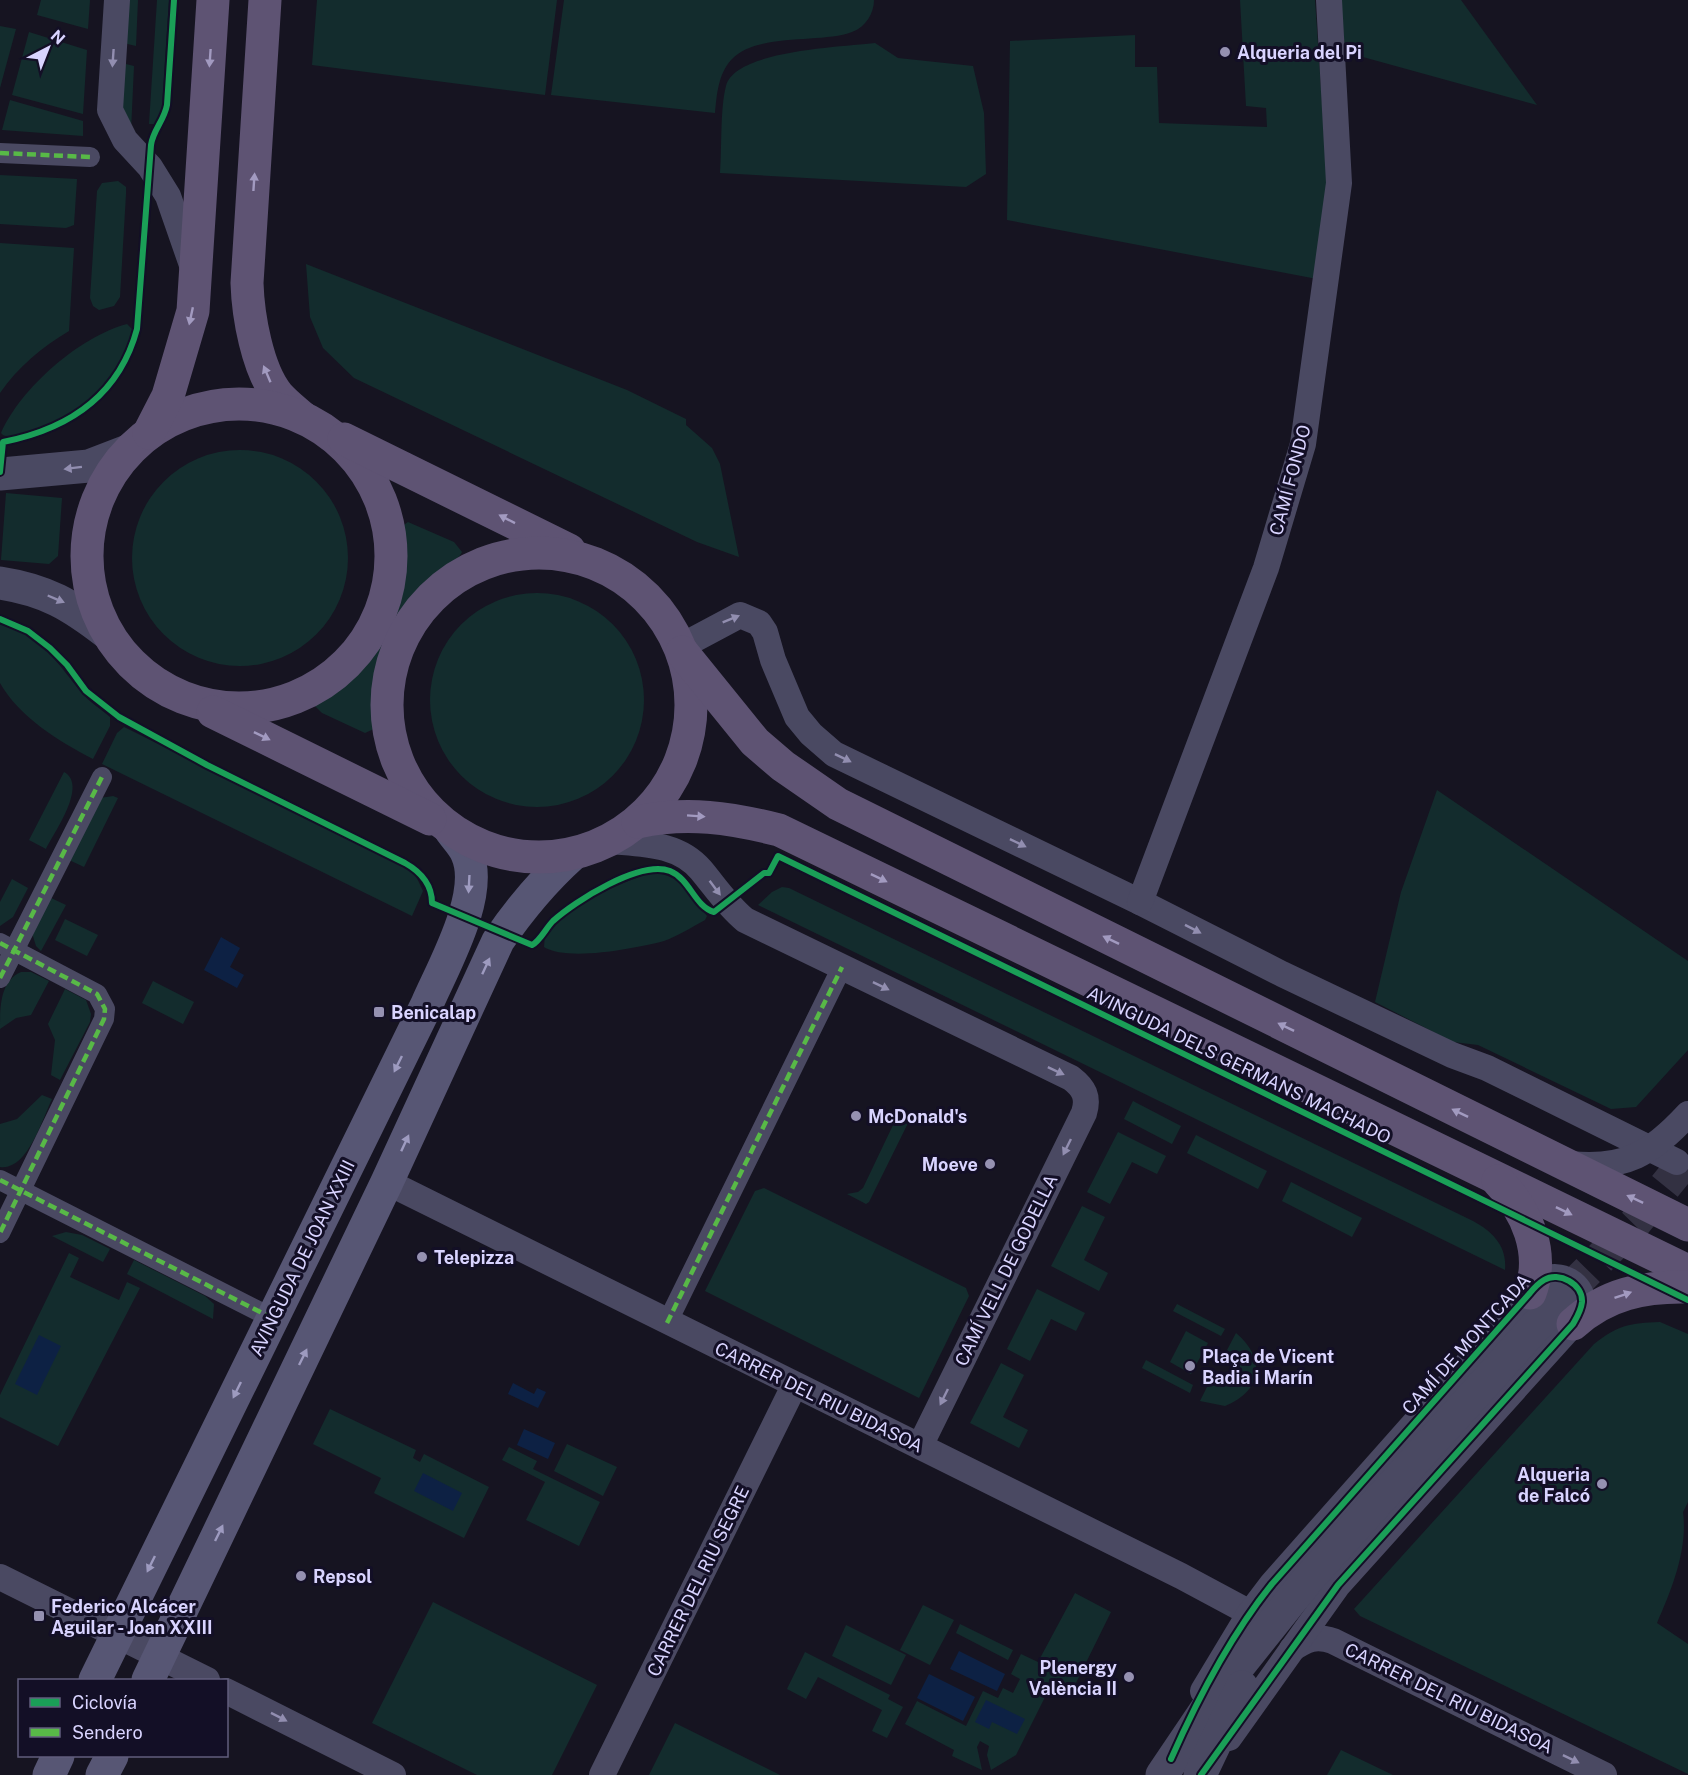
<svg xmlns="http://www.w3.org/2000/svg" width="1688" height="1775" viewBox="0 0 1688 1775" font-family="'Public Sans',sans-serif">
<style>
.green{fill:#132c2d}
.water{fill:#0d2144}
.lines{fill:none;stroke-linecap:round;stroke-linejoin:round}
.tertiary-tunnel{stroke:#333142;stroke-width:33;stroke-dasharray:33 16;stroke-linecap:butt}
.pedestrian{stroke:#4a4962;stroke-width:20}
.minor{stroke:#4a4962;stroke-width:26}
.tertiary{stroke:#4a4962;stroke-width:33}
.secondary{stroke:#575674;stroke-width:33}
.primary{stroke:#5e5373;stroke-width:33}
.quiet{stroke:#58b947;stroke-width:4.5;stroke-dasharray:9 4.5;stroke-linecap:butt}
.cycleway-casing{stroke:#130f26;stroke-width:10}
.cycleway{stroke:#1a9f57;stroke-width:6}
.oneway{fill:#928eb0}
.oneway2{fill:#a29ac0}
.oneway3{fill:#9e9bc0}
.poi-dot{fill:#9591b1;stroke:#130f26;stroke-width:2}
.labels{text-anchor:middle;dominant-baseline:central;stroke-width:6;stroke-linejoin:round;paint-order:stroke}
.poi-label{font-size:18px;font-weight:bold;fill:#d9d4ff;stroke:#130f26;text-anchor:start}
.street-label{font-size:18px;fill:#d9d4ff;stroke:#130f26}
</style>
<rect width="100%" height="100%" fill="#161421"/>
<!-- green -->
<g class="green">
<path d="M 41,0 L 90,0 L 88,29 L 37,15 Z"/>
<path d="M 125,0 L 138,0 L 136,46 L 123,43 Z"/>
<path d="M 157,0 L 169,0 L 162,109 L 156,124 L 149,124 Z"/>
<path d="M 317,0 L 557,0 L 545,95 L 312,65 Z"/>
<path d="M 564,0 L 874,0 C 874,13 866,27 852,32 C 820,44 756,32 731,60 C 718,75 717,94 715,113 L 551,95 Z"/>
<path d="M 1240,0 L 1315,0 L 1327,177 L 1317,279 L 1007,220 L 1010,41 L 1135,35 L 1135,67 L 1157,67 L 1159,123 L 1267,127 L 1266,108 L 1246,106 Z"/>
<path d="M 1341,0 L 1461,0 L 1537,105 L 1352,54 L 1344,47 Z"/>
<path d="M 0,26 L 16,29 L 0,88 Z"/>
<path d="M 29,32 L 87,50 L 83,114 L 12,95 Z"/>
<path d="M 875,43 L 898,58 L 973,66 L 984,113 L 986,174 L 966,187 L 720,173 C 722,148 720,109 726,86 C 735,50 843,47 875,43 Z"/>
<path d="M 122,63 L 134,66 L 131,131 L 120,102 Z"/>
<path d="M 10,100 L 83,121 L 83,136 L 2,130 Z"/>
<path d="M 0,175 L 77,179 L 74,225 L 66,228 L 0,224 Z"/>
<path d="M 118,181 L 126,187 L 126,194 L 120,297 L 114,306 L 99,310 L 93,306 L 90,298 L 97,191 L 102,183 Z"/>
<path d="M 0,243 L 74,248 L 69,331 C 42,347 18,367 0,393 Z"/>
<path d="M 306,264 L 627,390 L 686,419 L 686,425 L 712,448 L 720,464 L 739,557 L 697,542 L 354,378 L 323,348 L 310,317 Z"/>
<path d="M 127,324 L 133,330 C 125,378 79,416 35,430 C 25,434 13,439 3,435 L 1,433 C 21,388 79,337 127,324 Z"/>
<circle cx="240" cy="558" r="108"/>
<path d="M 6,493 L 62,498 L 58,556 L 49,564 L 1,560 Z"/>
<path d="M 408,522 L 454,542 L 462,552 C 459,561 422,586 412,598 C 392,623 378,655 376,687 C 375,701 378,714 376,728 L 365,733 L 322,713 L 315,706 L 316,700 L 353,672 L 375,647 L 386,628 L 400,584 L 401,527 Z"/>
<circle cx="537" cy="700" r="107"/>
<path d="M 0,625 C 40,626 66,679 91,702 C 97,707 104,712 110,717 L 110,726 L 93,759 C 60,742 19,717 0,683 Z"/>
<path d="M 124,727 L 405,866 L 414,872 L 423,891 L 412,916 L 102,764 L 117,733 Z"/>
<path d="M 64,772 C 88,785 55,831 46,849 L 29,840 Z"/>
<path d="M 1437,790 L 1688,961 L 1688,1050 L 1636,1107 L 1611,1109 L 1478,1045 L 1453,1042 L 1375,1002 L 1401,892 Z"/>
<path d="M 113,796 L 118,798 L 84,867 L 67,859 L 100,798 Z"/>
<path d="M 650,873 C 679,872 692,895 707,916 L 705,920 C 692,927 678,936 664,941 C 637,948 568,962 544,947 L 545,934 C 575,905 611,886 650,873 Z"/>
<path d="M 12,879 L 28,888 L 13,917 L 0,926 L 0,902 Z"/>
<path d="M 782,887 L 789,888 L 1473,1221 C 1493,1232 1507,1246 1505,1270 L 758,905 L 772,892 Z"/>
<path d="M 49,897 L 66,905 L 41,951 L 36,946 L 32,933 Z"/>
<path d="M 65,919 L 98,935 L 87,956 L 55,940 Z"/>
<path d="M 21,972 L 31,972 L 49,981 L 31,1015 L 16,1018 L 0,1029 C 0,1007 0,981 21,972 Z"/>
<path d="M 153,981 L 194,1002 L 183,1024 L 142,1003 Z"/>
<path d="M 65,989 L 86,1000 L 91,1014 L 90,1022 L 60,1080 L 51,1075 L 55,1040 L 48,1024 Z"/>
<path d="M 42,1095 L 52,1099 C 42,1120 27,1171 0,1167 L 0,1124 L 17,1119 Z"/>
<path d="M 1133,1101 L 1181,1126 L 1172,1144 L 1124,1119 Z"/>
<path d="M 912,1115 L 869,1202 L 866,1204 L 847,1194 L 858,1192 L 863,1188 L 894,1123 Z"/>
<path d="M 1118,1132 L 1166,1156 L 1157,1174 L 1132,1162 L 1110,1204 L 1087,1192 Z"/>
<path d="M 1196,1135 L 1267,1171 L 1258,1189 L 1187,1153 Z"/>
<path d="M 1291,1182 L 1362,1218 L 1352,1237 L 1282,1201 Z"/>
<path d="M 764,1188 L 966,1288 L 969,1296 L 919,1398 L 705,1291 L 755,1191 Z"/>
<path d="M 1082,1206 L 1105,1217 L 1084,1260 L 1108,1273 L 1099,1291 L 1051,1266 Z"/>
<path d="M 66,1232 L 82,1235 L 110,1249 L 103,1262 L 52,1236 Z"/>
<path d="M 69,1253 L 79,1258 L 70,1277 L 119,1300 L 127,1282 L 140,1288 L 58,1446 L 0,1417 L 0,1395 Z"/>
<path d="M 134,1260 L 205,1296 L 214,1304 L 213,1319 L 127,1274 Z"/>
<path d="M 1037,1289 L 1085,1313 L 1076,1331 L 1051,1319 L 1030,1361 L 1007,1349 Z"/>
<path d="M 1177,1304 L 1225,1329 L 1221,1336 L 1173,1311 Z"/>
<path d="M 1660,1322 L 1688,1334 L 1688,1502 L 1683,1512 C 1688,1549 1672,1589 1657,1623 L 1688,1644 L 1688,1774 L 1360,1616 L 1354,1609 L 1594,1344 C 1618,1325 1630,1323 1660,1322 Z"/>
<path d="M 1186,1331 L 1208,1343 L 1191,1374 L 1170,1362 Z"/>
<path d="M 1236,1333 C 1266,1358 1263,1391 1225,1406 L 1200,1401 L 1210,1381 L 1224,1383 L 1236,1370 L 1237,1361 L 1227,1350 Z"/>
<path d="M 1146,1360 L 1193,1385 L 1190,1393 L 1142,1368 Z"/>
<path d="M 1001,1363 L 1024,1375 L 1003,1417 L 1028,1430 L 1019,1448 L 970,1423 Z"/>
<path d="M 330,1409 L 416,1450 L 413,1458 L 420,1462 L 424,1454 L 489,1487 L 464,1538 L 374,1493 L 381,1478 L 313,1444 Z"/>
<path d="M 567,1444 L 617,1467 L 603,1496 L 554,1471 Z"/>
<path d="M 509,1447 L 537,1461 L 533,1469 L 600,1502 L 579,1546 L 526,1520 L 545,1482 L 502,1460 Z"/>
<path d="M 1075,1593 L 1111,1612 L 1072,1691 L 1053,1681 L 1016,1755 L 991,1770 L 987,1755 L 989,1746 L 980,1741 L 977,1747 L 982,1770 L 952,1756 L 954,1750 L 905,1724 L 917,1701 L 966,1726 L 983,1691 L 998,1698 L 1003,1688 L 1013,1693 L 1020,1679 L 1011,1674 L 1021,1654 L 1038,1662 Z"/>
<path d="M 433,1602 L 597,1685 L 552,1775 L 477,1775 L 372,1723 Z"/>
<path d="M 923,1605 L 954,1620 L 930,1665 L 900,1650 Z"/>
<path d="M 960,1624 L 1013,1650 L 1008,1660 L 956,1633 Z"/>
<path d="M 846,1625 L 906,1655 L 891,1685 L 832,1656 Z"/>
<path d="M 805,1652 L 890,1695 L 888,1699 L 903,1707 L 887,1738 L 872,1731 L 882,1710 L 818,1677 L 806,1699 L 787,1689 Z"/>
<path d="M 675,1723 L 780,1775 L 649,1775 Z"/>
<path d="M 1341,1750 L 1393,1775 L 1327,1775 Z"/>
</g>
<!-- water -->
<g class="water">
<path d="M 221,937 L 240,948 L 230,967 L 244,975 L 237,988 L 204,970 Z"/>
<path d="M 39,1335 L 61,1346 L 37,1395 L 15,1384 Z"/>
<path d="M 513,1383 L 534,1394 L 537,1388 L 546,1392 L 538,1408 L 508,1394 Z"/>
<path d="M 524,1429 L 555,1443 L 548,1459 L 517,1445 Z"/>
<path d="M 423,1473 L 462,1493 L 453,1511 L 414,1491 Z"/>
<path d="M 959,1651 L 1005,1674 L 997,1691 L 950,1669 Z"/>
<path d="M 929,1674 L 975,1697 L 963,1721 L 917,1698 Z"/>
<path d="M 986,1700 L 1025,1719 L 1017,1734 L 992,1722 L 989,1729 L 975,1722 Z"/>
</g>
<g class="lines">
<!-- tertiary-tunnel -->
<path class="tertiary-tunnel" d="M 1565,1294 L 1635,1223 L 1688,1158"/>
<!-- pedestrian -->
<g class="pedestrian">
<path d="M 0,153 L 90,157"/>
<path d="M 0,943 L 97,994 L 105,1009 L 104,1019 L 0,1233"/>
<path d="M 0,978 L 102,777"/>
<path d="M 0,1180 L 272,1318"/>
<path d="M 667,1323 L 842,967"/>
</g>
<!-- minor -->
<g class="minor">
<path d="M 117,0 L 110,110 L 125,140 L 150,167 L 168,196 L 192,265"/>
<path d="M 680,647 L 740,615 L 759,623 L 765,632 L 773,660 L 797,717 L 811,734 L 834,754 L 1140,902 L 1282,974 L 1452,1055 L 1487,1068 L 1677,1162"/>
<path d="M 610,841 C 643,844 678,843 701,870 C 716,888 727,905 745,920 L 1071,1078 C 1084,1088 1089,1097 1084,1113 L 920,1446"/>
<path d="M 1140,902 L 1266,568 L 1303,444 L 1339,183 L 1329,0"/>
<path d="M 1570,1164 C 1625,1170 1652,1153 1688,1114"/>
<path d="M 387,1182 L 1181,1576 L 1250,1613"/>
<path d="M 0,1577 L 207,1680"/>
<path d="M 1292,1649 C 1306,1639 1316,1635 1333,1641 L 1604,1775"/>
<path d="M 226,1691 L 393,1775"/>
<path d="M 1203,1691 L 1250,1613 L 1272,1584 L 1530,1293 C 1534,1288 1539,1283 1544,1280 C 1559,1271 1583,1284 1582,1302 C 1581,1311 1577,1317 1573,1324 L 1338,1585 L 1229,1738"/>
<path d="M 602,1775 L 794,1386"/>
</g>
<!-- tertiary -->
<g class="tertiary">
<path d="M 0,474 L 89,466 L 128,451"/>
<path d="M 0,583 C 46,590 71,605 107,633"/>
<path d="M 1162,1775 L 1218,1692 L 1309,1578 L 1565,1294"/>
<path d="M 1200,1775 L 1242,1687"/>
</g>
<!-- secondary -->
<g class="secondary">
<path d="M 95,1680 L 427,1004 C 443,967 485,894 467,854 C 464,846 456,838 451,831"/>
<path d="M 148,1680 L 387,1182 L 498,941 C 520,909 543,881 572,855"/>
<path d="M 49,1775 L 58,1756"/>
<path d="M 102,1775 L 112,1756"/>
</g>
<!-- primary -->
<g class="primary">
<path d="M 265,0 L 247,283 C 248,315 257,369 278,395 C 285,403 294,410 302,417"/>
<circle cx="239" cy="556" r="152"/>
<path d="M 149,433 L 168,396 L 193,311 L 213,0"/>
<path d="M 344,439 L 569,550"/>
<circle cx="539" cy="705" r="152"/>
<path d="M 682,652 L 755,742 L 783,766 L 838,804 L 1688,1225"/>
<path d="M 213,712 L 430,819"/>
<path d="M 638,822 C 687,811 731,818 779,830 L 1688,1271"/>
<path d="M 1498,1181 C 1527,1210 1545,1253 1530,1293"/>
<path d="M 1573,1324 C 1606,1294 1644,1286 1688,1287"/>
</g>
<!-- quiet -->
<g class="quiet">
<path d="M 0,153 L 90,157"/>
<path d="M 0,943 L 97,994 L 105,1009 L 104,1019 L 0,1233"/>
<path d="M 0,978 L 102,777"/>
<path d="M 0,1180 L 272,1318"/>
<path d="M 667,1323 L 842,967"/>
</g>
<defs>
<g id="cycleway">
<path d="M 0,472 L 3,442 C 69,429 119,396 137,329 L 151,145 C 153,130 164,121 167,105 L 174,0"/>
<path d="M 0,619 L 28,631 L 50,648 L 67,665 L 86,691 L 119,717 L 207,765 L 405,863 C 421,872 432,884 432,903 L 532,945 C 540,941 546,928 553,921 C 575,901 640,860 670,871 C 690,879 695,907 714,912 L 764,873 L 769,873 L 778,856 L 1688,1300"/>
<path d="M 1171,1759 C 1198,1698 1230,1636 1272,1584 L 1530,1293 C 1534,1288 1539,1283 1544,1280 C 1559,1271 1583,1284 1582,1302 C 1581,1311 1577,1317 1573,1324 L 1338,1585 L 1201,1775"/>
</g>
</defs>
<!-- cycleway casing -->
<use href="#cycleway" class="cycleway-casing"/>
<!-- cycleway -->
<use href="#cycleway" class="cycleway"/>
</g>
<!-- one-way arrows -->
<defs><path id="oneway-solid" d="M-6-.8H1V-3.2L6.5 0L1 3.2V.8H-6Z" transform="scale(1.5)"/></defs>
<g class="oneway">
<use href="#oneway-solid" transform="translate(113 58) rotate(94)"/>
<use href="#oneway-solid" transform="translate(73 468) rotate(173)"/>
<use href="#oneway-solid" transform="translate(56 599) rotate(23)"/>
<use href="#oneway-solid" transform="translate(731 619) rotate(-22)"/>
<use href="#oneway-solid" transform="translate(843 758) rotate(26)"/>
<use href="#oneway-solid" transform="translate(1018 843) rotate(26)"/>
<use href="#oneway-solid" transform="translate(715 888) rotate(53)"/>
<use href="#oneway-solid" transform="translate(1193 929) rotate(27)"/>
<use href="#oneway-solid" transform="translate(881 986) rotate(26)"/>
<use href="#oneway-solid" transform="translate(1056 1071) rotate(25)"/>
<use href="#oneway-solid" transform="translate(1067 1147) rotate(116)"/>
<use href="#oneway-solid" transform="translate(944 1397) rotate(116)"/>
<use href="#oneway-solid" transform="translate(279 1717) rotate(27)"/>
<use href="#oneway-solid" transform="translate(1571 1759) rotate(26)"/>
</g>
<g class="oneway2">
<use href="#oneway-solid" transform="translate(210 58) rotate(94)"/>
<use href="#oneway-solid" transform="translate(254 182) rotate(-86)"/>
<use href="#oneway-solid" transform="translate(191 316) rotate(102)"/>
<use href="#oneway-solid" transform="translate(267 374) rotate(-113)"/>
<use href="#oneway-solid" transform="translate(507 519) rotate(-153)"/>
<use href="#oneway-solid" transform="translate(262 736) rotate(26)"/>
<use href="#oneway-solid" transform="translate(696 816) rotate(4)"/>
<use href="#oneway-solid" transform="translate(879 878) rotate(26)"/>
<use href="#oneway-solid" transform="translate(1111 940) rotate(-154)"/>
<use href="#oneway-solid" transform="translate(1286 1027) rotate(-154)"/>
<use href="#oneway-solid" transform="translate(1460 1113) rotate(-154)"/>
<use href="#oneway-solid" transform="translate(1635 1199) rotate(-155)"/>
<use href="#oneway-solid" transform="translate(1564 1211) rotate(26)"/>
<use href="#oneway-solid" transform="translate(1623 1295) rotate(-19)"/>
</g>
<g class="oneway3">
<use href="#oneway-solid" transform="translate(469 884) rotate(93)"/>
<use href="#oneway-solid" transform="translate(486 966) rotate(-65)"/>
<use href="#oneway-solid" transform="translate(398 1064) rotate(116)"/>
<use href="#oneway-solid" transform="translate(405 1143) rotate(-65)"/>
<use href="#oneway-solid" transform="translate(303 1357) rotate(-64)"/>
<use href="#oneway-solid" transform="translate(237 1390) rotate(116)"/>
<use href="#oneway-solid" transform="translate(219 1533) rotate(-64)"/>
<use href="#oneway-solid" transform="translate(151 1564) rotate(116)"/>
</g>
<!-- markers -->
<g class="poi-dot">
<circle cx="1225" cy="52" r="6"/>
<rect x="373" y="1006" width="12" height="12" rx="3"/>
<circle cx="856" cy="1116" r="6"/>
<circle cx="990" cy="1164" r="6"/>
<circle cx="422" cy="1257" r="6"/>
<circle cx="1190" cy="1366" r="6"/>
<circle cx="1602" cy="1484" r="6"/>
<circle cx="301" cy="1576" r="6"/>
<rect x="33" y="1610" width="12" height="12" rx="3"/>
<circle cx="1129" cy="1677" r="6"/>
</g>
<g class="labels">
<!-- poi labels -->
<g class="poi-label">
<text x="1237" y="52">Alqueria del Pi</text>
<text x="391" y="1012">Benicalap</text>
<text x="868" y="1116">McDonald's</text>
<text x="978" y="1164" text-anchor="end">Moeve</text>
<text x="434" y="1257">Telepizza</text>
<text x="1202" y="1356">Plaça de Vicent<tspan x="1202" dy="21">Badia i Marín</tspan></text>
<text x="1590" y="1474" text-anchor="end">Alqueria<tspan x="1590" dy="21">de Falcó</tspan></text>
<text x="313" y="1576">Repsol</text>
<text x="51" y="1606">Federico Alcácer<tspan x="51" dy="21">Aguilar - Joan XXIII</tspan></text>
<text x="1117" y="1667" text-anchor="end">Plenergy<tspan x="1117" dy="21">València II</tspan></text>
</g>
<!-- street labels -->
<g class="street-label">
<text transform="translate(1290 480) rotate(-75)">CAMÍ FONDO</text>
<text transform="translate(1239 1065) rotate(26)">AVINGUDA DELS GERMANS MACHADO</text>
<text transform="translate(302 1258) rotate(-64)">AVINGUDA DE JOAN XXIII</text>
<text transform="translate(1006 1270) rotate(-64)">CAMÍ VELL DE GODELLA</text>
<text transform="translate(1466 1344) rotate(-48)">CAMÍ DE MONTCADA</text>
<text transform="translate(819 1397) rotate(26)">CARRER DEL RIU BIDASOA</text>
<text transform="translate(698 1581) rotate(-64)">CARRER DEL RIU SEGRE</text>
<text transform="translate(1449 1698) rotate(26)">CARRER DEL RIU BIDASOA</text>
</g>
</g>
<!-- legend -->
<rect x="18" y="1679" width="210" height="78" fill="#130f26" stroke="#625e7d" stroke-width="1.5"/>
<rect x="30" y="1698" width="30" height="9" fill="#1a9f57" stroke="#625e7d" stroke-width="1.5"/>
<text x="72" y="1709" font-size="18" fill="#d9d4ff">Ciclovía</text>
<rect x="30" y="1728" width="30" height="9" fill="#58b947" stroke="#625e7d" stroke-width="1.5"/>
<text x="72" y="1739" font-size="18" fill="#d9d4ff">Sendero</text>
<!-- north arrow -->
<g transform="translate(48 48) rotate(42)" stroke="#130f26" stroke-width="4.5" paint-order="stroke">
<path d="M0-4.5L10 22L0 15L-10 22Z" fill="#d9d4ff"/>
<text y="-9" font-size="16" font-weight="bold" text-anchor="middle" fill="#d9d4ff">N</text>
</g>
</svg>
